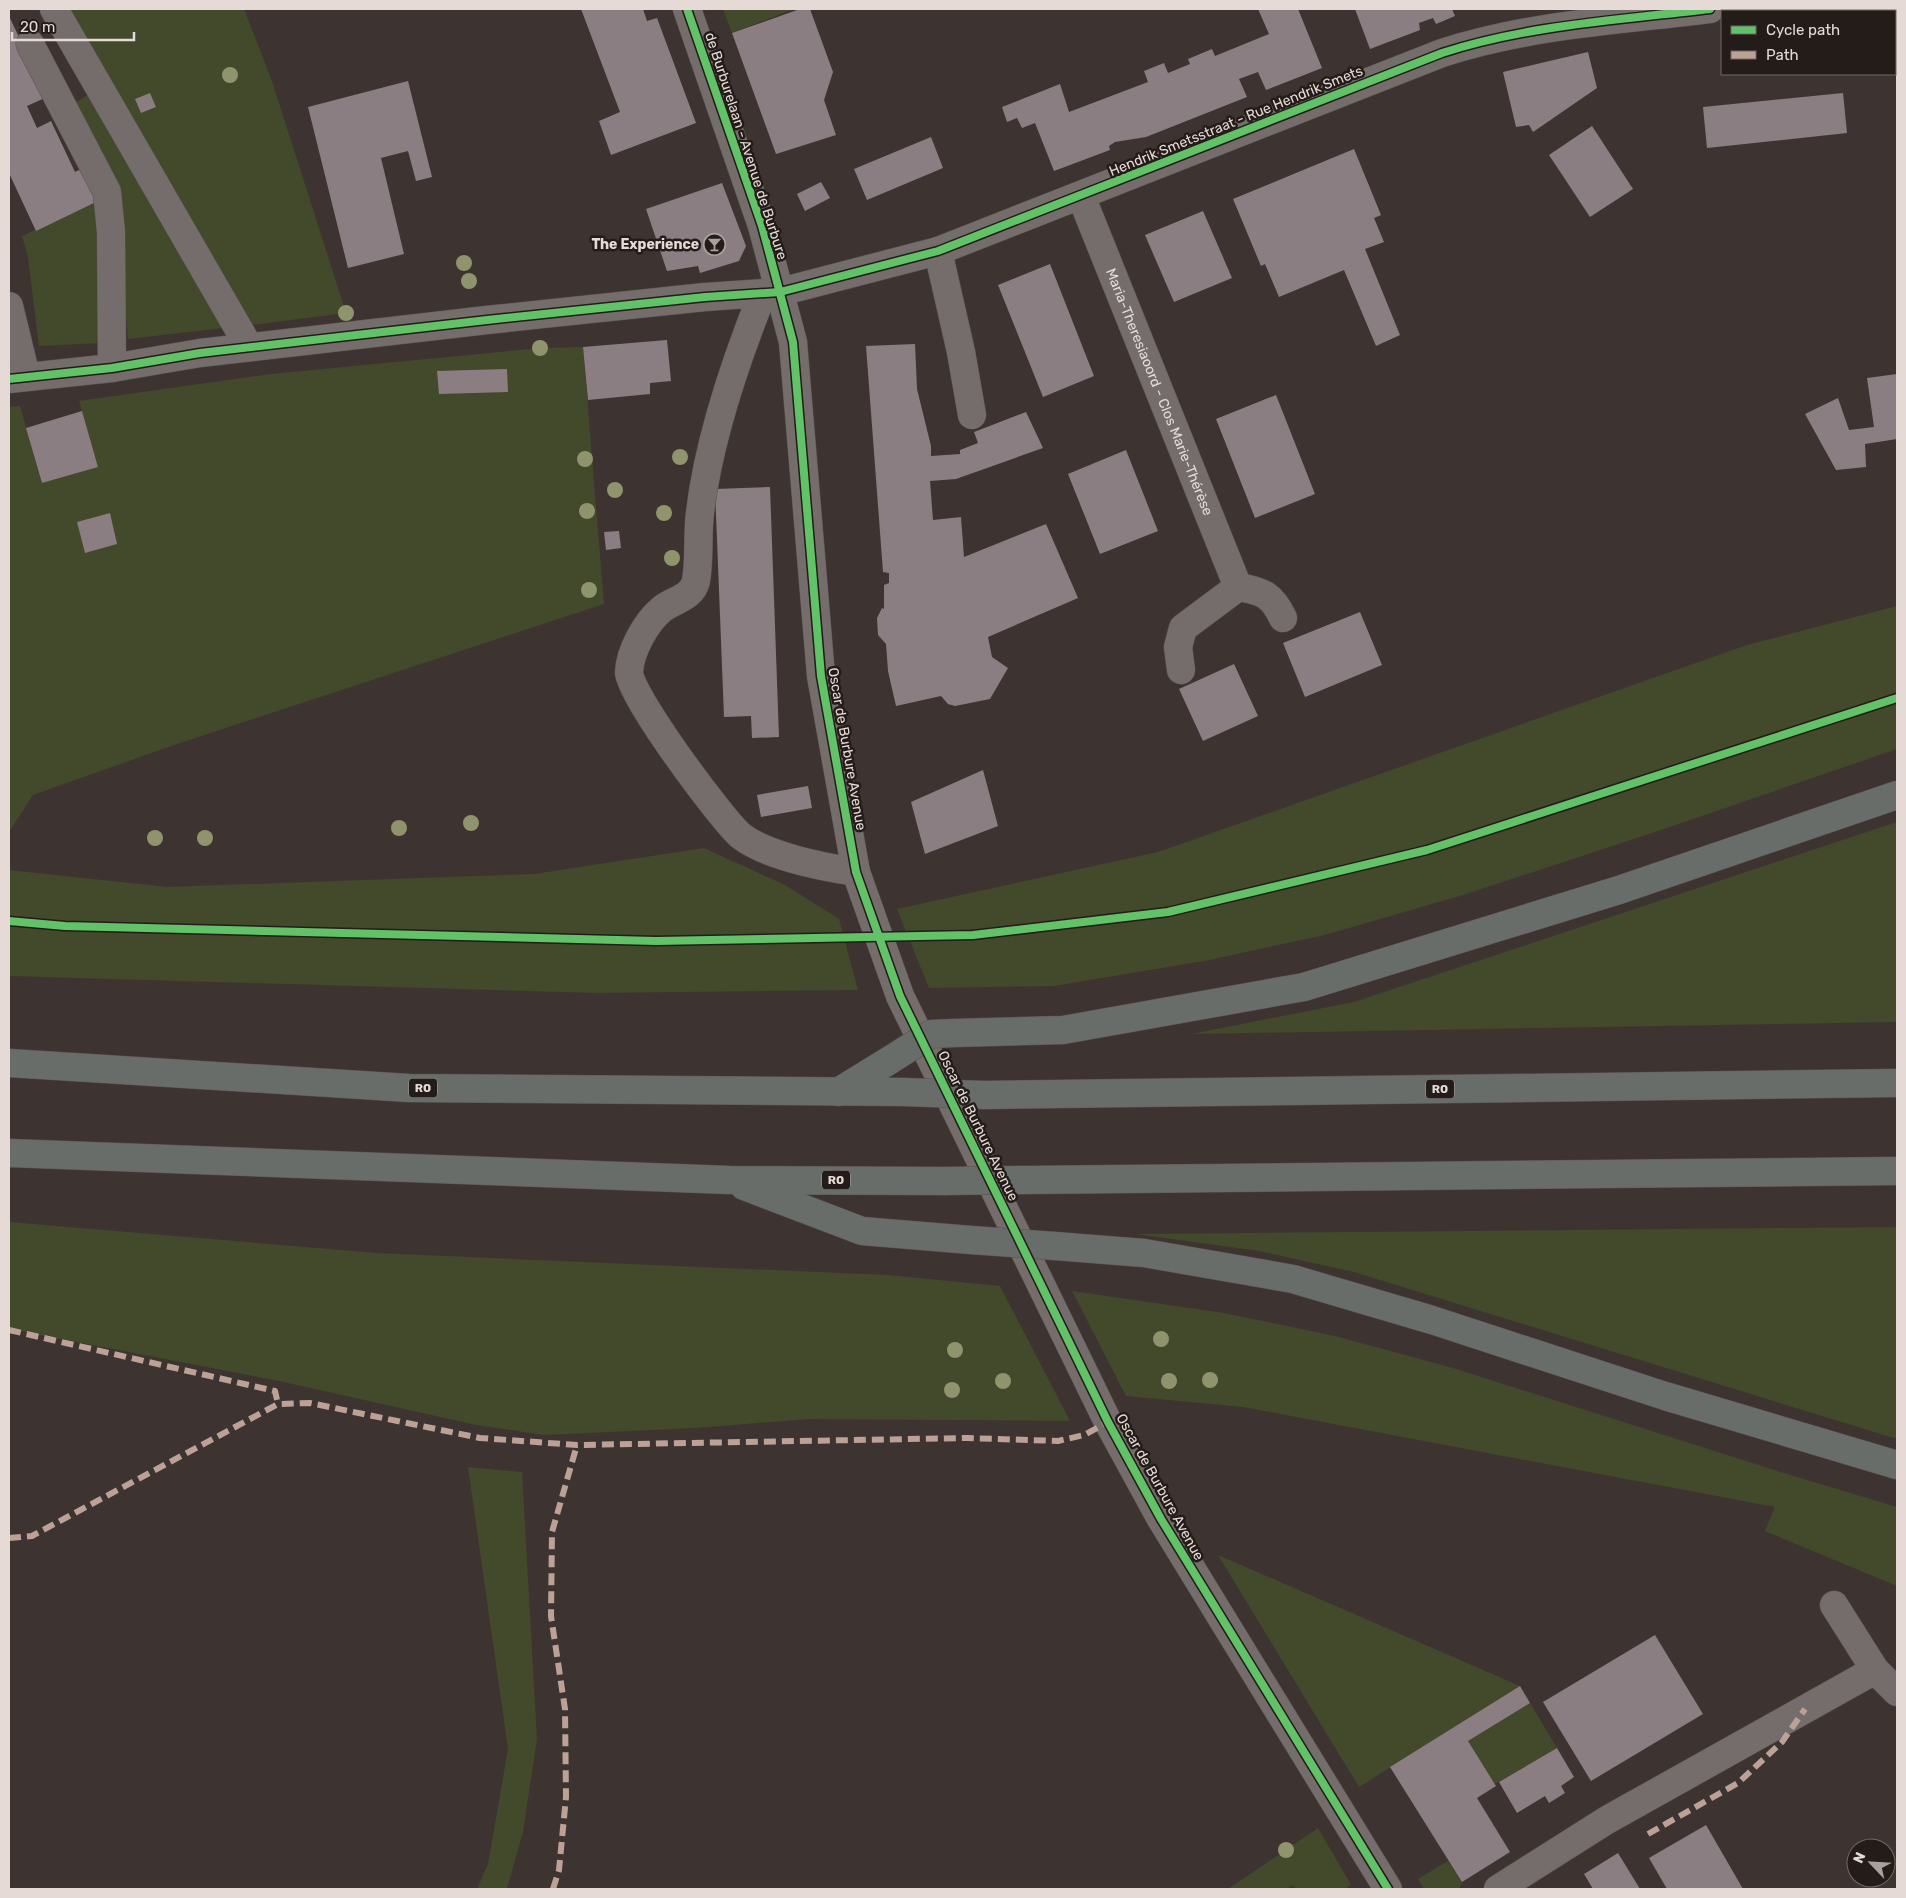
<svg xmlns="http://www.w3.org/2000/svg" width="1906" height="1898" viewBox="0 0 1906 1898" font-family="Rubik,sans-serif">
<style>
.green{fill:#43492b}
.building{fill:#8a7e82}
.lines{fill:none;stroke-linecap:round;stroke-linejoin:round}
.minor-casing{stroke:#5a524f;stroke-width:29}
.highway-casing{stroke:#5a524f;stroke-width:29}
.minor{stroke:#746d6b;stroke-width:28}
.highway{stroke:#686d6a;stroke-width:28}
.highway-bridge-casing{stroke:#5a524f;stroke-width:29;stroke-linecap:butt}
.highway-bridge{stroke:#686d6a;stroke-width:28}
.quiet{stroke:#bda197;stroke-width:6;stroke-dasharray:12 6;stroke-linecap:butt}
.cycleway-casing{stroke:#231c19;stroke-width:11}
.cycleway{stroke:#61c268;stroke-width:8}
.tree{fill:#8f946d}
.labels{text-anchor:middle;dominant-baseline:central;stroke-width:5;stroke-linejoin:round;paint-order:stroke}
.shield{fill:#231c19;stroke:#aba19d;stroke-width:1}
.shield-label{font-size:12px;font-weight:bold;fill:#e5dad6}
.street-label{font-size:14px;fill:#e5dad6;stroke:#231c19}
.poi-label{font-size:14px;font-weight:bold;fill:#e5dad6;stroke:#231c19;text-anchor:end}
</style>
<rect width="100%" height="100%" fill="#3d3431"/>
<!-- green -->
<g class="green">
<path d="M 69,9 L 244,9 L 272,81 L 346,313 L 245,326 Z"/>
<path d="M 723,9 L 794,9 L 732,33 Z"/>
<path d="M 92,92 L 224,328 L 128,339 L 115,187 L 75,103 Z"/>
<path d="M 96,202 L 102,275 L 101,343 L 39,346 L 28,257 L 22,236 Z"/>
<path d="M 583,347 L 604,604 L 174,745 L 33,795 L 9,832 L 9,407 L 20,406 L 42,483 L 98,466 L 79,401 L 271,374 L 540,348 Z"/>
<path d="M 1897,606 L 1897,749 L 1655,832 L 1463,895 L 1325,935 L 1204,961 L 1054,986 L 929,988 L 897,909 L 1158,852 L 1747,645 Z"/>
<path d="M 1897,822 L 1897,1022 L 1191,1034 L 1354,1002 Z"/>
<path d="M 704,848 L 785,885 L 839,919 L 858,990 L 598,993 L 9,976 L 9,870 L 167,887 L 534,874 Z"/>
<path d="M 9,1222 L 377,1253 L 888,1275 L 1000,1286 L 1070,1421 L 809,1419 L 696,1428 L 544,1435 L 476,1425 L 279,1381 L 9,1329 Z"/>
<path d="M 1897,1227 L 1897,1439 L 1354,1272 L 1259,1251 L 1136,1234 Z"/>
<path d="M 1072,1291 L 1224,1313 L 1335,1336 L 1453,1368 L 1787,1474 L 1897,1507 L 1897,1586 L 1765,1531 L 1775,1507 L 1243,1407 L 1126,1396 Z"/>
<path d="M 468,1467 L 522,1472 L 537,1739 L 523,1832 L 507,1889 L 477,1889 L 488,1864 L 508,1749 Z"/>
<path d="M 1218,1555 L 1520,1686 L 1359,1787 Z"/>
<path d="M 1530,1703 L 1557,1748 L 1495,1784 L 1468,1741 Z"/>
<path d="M 1318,1828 L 1351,1885 L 1344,1889 L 1296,1889 L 1293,1885 L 1286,1889 L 1228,1889 Z"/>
<path d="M 1448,1861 L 1462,1882 L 1459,1889 L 1424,1889 L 1418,1879 Z"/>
</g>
<!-- building -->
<g class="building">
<path d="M 581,9 L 643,9 L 647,21 L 657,18 L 696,123 L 611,155 L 599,121 L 620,112 Z"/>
<path d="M 800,9 L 810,9 L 833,72 L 824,100 L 836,135 L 776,154 L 732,33 Z"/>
<path d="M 1258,9 L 1298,9 L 1322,68 L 1266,90 L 1258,72 L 1239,79 L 1247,97 L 1146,137 L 1115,142 L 1109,146 L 1110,150 L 1054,171 L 1035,123 L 1022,128 L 1017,118 L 1007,122 L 1002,107 L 1060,84 L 1069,112 L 1148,82 L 1144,71 L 1164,63 L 1168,73 L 1190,64 L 1188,59 L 1212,49 L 1215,56 L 1269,34 Z"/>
<path d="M 1355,9 L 1452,9 L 1455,16 L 1436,24 L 1433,18 L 1419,23 L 1420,30 L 1370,49 Z"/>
<path d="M 9,16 L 47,97 L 27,106 L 37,128 L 51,121 L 75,172 L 81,169 L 96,202 L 36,231 L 9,173 Z"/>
<path d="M 1588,52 L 1597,88 L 1533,132 L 1529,125 L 1516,127 L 1503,72 Z"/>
<path d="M 408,81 L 432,177 L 416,181 L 408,151 L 381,158 L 404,254 L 348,268 L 308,107 Z"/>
<path d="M 150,93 L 156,107 L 141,113 L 135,99 Z"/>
<path d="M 1843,93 L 1847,133 L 1707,148 L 1703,107 Z"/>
<path d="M 1592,126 L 1633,189 L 1590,217 L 1549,155 Z"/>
<path d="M 931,137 L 943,168 L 867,200 L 854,169 Z"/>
<path d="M 1354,149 L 1381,215 L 1374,218 L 1384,242 L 1365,249 L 1400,335 L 1376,346 L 1344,270 L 1279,297 L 1265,264 L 1261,266 L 1233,199 Z"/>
<path d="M 821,182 L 830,198 L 805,211 L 797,194 Z"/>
<path d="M 722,183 L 746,246 L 739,261 L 700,273 L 698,266 L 667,271 L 646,209 Z"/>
<path d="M 1203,211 L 1232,278 L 1174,302 L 1145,235 Z"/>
<path d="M 1050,264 L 1094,376 L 1043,397 L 998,285 Z"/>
<path d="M 667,340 L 671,381 L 650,383 L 650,394 L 588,400 L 583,347 Z"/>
<path d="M 915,344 L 917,389 L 931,446 L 931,456 L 960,454 L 960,450 L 978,443 L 974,432 L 1026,412 L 1043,448 L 956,479 L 930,481 L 933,520 L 961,517 L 964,557 L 1046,524 L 1078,598 L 988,637 L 992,657 L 1008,668 L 990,699 L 955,706 L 948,704 L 941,696 L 896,706 L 888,671 L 886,644 L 878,635 L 877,618 L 882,608 L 884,609 L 884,585 L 889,583 L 889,573 L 883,572 L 866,346 Z"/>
<path d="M 507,369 L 508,392 L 439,394 L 437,371 Z"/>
<path d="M 1897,374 L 1897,439 L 1865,444 L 1866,467 L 1836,470 L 1805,414 L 1838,398 L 1849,430 L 1874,427 L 1867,378 Z"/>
<path d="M 1276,395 L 1315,494 L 1255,518 L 1216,419 Z"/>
<path d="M 82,411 L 98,467 L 42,483 L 26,428 Z"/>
<path d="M 1126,450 L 1158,531 L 1100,554 L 1068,474 Z"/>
<path d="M 770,487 L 779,737 L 752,738 L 751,716 L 724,717 L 715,489 Z"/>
<path d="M 110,513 L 117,544 L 85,553 L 77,522 Z"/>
<path d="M 619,531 L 621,548 L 606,550 L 604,532 Z"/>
<path d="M 1360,612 L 1382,665 L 1305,697 L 1283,643 Z"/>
<path d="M 1234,664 L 1258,716 L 1203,741 L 1179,689 Z"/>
<path d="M 983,770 L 998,826 L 925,854 L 911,802 Z"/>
<path d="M 808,786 L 812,808 L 761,817 L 757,795 Z"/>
<path d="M 1655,1635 L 1703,1714 L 1591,1781 L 1543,1702 Z"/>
<path d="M 1520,1686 L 1530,1703 L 1468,1741 L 1496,1786 L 1477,1798 L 1510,1852 L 1462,1882 L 1390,1767 Z"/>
<path d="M 1557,1748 L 1574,1777 L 1561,1786 L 1565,1793 L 1549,1803 L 1545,1796 L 1517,1813 L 1499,1782 Z"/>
<path d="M 1706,1825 L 1743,1889 L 1667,1889 L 1649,1858 Z"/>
<path d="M 1618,1853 L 1640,1889 L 1593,1889 L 1584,1874 Z"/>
</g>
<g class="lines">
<defs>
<g id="minor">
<path d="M 54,9 L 249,347"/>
<path d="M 687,9 L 762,226 L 793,342 L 821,676 L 856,872 L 900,996 L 1108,1422 L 1161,1519 L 1388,1889"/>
<path d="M 30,44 L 107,192 L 111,232 L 112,368"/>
<path id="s1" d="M 1081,196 L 1238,587"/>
<path d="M 938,251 L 961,352 L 972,415"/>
<path d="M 762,295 C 736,360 708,444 700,513 C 697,536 700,559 696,581 C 692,598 673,600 662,609 C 646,622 630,651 629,672 C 628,693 721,819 741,836 C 767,856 823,867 856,872"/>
<path d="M 9,306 L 26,376"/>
<path d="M 9,379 L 112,368 L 200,353 L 487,320 L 705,297 L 780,292 L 938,251 L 1442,53 C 1528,25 1620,20 1710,9"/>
<path d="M 1181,670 L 1178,647 L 1183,628 L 1238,587 C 1263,591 1272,595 1283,618"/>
<path d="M 1834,1605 L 1875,1670"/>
<path d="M 1498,1889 L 1607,1820 L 1875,1670 L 1897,1692"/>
</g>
<g id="highway">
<path d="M 954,1033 L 1063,1030 L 1304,987 L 1619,890 L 1897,795"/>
<path d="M 9,1063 L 409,1088 L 904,1092"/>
<path d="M 838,1092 L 890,1060"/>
<path d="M 984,1095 L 1897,1083"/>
<path d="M 9,1153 L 729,1180 L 944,1181"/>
<path d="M 1024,1180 L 1897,1171"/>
<path d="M 744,1186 L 862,1231 L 971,1240"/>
<path d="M 1055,1246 L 1144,1253 L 1293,1279 L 1432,1320 L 1665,1396 L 1897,1465"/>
</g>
</defs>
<!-- minor casing -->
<use href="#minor" class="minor-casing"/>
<!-- highway casing -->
<use href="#highway" class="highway-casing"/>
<!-- minor -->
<use href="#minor" class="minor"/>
<!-- highway -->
<use href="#highway" class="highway"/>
<defs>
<g id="highway-bridge">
<path d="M 890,1060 L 931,1034 L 954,1033"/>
<path d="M 904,1092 L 984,1095"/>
<path d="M 944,1181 L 1024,1180"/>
<path d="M 971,1240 L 1055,1246"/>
</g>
</defs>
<!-- highway-bridge casing -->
<use href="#highway-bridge" class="highway-bridge-casing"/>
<!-- highway-bridge -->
<use href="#highway-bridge" class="highway-bridge"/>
<!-- quiet -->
<g class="quiet">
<path d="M 9,1330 L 275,1391 L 278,1404"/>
<path d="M 9,1538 L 32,1536 L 278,1404 L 310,1403 L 480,1438 L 577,1445 L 967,1438 L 1058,1441 L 1084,1435 L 1108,1422"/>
<path d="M 1648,1834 L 1738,1783 L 1782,1742 L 1805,1709"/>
<path d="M 553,1889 L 559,1870 L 566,1797 L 565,1709 L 551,1616 L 552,1532 L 577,1445"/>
</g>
<defs>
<g id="cycleway">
<path d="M 687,9 L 762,226 L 793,342 L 821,676 L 856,872 L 900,996 L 1108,1422 L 1161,1519 L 1388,1889"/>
<path d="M 9,379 L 112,368 L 200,353 L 487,320 L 705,297 L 780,292 L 938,251 L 1442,53 C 1528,25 1620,20 1710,9"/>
<path d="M 9,921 L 65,926 L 656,941 L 973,935 L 1168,912 L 1427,850 L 1897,698"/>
</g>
</defs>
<!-- cycleway casing -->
<use href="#cycleway" class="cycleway-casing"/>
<!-- cycleway -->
<use href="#cycleway" class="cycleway"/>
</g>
<!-- trees -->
<g class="tree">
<circle cx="230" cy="75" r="8"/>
<circle cx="464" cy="263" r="8"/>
<circle cx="469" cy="281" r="8"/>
<circle cx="346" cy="313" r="8"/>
<circle cx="540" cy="348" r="8"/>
<circle cx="680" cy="457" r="8"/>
<circle cx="585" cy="459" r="8"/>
<circle cx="615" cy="490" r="8"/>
<circle cx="587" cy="511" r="8"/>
<circle cx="664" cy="513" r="8"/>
<circle cx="672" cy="558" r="8"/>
<circle cx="589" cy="590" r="8"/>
<circle cx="471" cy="823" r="8"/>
<circle cx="399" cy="828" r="8"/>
<circle cx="155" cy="838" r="8"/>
<circle cx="205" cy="838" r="8"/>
<circle cx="1161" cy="1339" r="8"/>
<circle cx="955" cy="1350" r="8"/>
<circle cx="1210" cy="1380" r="8"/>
<circle cx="1003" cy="1381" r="8"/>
<circle cx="1169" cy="1381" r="8"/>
<circle cx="952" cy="1390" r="8"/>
<circle cx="1286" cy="1850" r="8"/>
</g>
<!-- icons -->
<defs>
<symbol id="bar-ring" viewBox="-11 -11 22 22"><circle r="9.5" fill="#231c19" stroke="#aaa09c" stroke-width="1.5"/><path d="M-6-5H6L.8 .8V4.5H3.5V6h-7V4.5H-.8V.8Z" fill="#aaa09c"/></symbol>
</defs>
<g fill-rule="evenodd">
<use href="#bar-ring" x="702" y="232" width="25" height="25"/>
</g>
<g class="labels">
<!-- shield labels -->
<g class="shield">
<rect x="409" y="1078.5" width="28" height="19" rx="4"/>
<rect x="1426" y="1079.5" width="28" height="19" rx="4"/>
<rect x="822" y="1170.5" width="28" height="19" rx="4"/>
</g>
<g class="shield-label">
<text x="423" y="1088">R0</text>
<text x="1440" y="1089">R0</text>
<text x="836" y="1180">R0</text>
</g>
<!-- street labels -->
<g class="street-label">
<text transform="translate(1236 121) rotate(-22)">Hendrik Smetsstraat - Rue Hendrik Smets</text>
<text transform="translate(746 146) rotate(72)">de Burburelaan - Avenue de Burbure</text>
<text stroke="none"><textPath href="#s1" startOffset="211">Maria-Theresiaoord - Clos Marie-Thérèse</textPath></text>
<text transform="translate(847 749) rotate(80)">Oscar de Burbure Avenue</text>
<text transform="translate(978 1126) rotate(64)">Oscar de Burbure Avenue</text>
<text transform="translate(1160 1487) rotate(61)">Oscar de Burbure Avenue</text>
</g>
<!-- poi labels -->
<g class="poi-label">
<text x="699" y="244">The Experience</text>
</g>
</g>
<!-- border -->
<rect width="1906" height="1898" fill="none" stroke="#e5dad6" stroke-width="20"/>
<!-- legend -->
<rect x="1721" y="10" width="175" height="65" fill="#231c19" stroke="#716865"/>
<rect x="1731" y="26" width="25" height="8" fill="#61c268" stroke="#716865"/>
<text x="1766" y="35" font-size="15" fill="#e5dad6">Cycle path</text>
<rect x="1731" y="51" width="25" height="8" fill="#bda197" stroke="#716865"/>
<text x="1766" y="60" font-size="15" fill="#e5dad6">Path</text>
<!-- north arrow -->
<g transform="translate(1871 1863) rotate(295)"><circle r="24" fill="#231c19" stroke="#716865"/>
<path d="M0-4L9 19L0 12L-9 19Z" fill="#aaa09c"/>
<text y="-8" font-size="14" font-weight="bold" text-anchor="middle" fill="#e5dad6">N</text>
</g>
<!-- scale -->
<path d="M12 32v8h122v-8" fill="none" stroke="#e5dad6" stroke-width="2.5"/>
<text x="20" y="32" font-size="15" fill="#e5dad6" stroke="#231c19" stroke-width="4" paint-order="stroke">20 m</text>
</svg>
